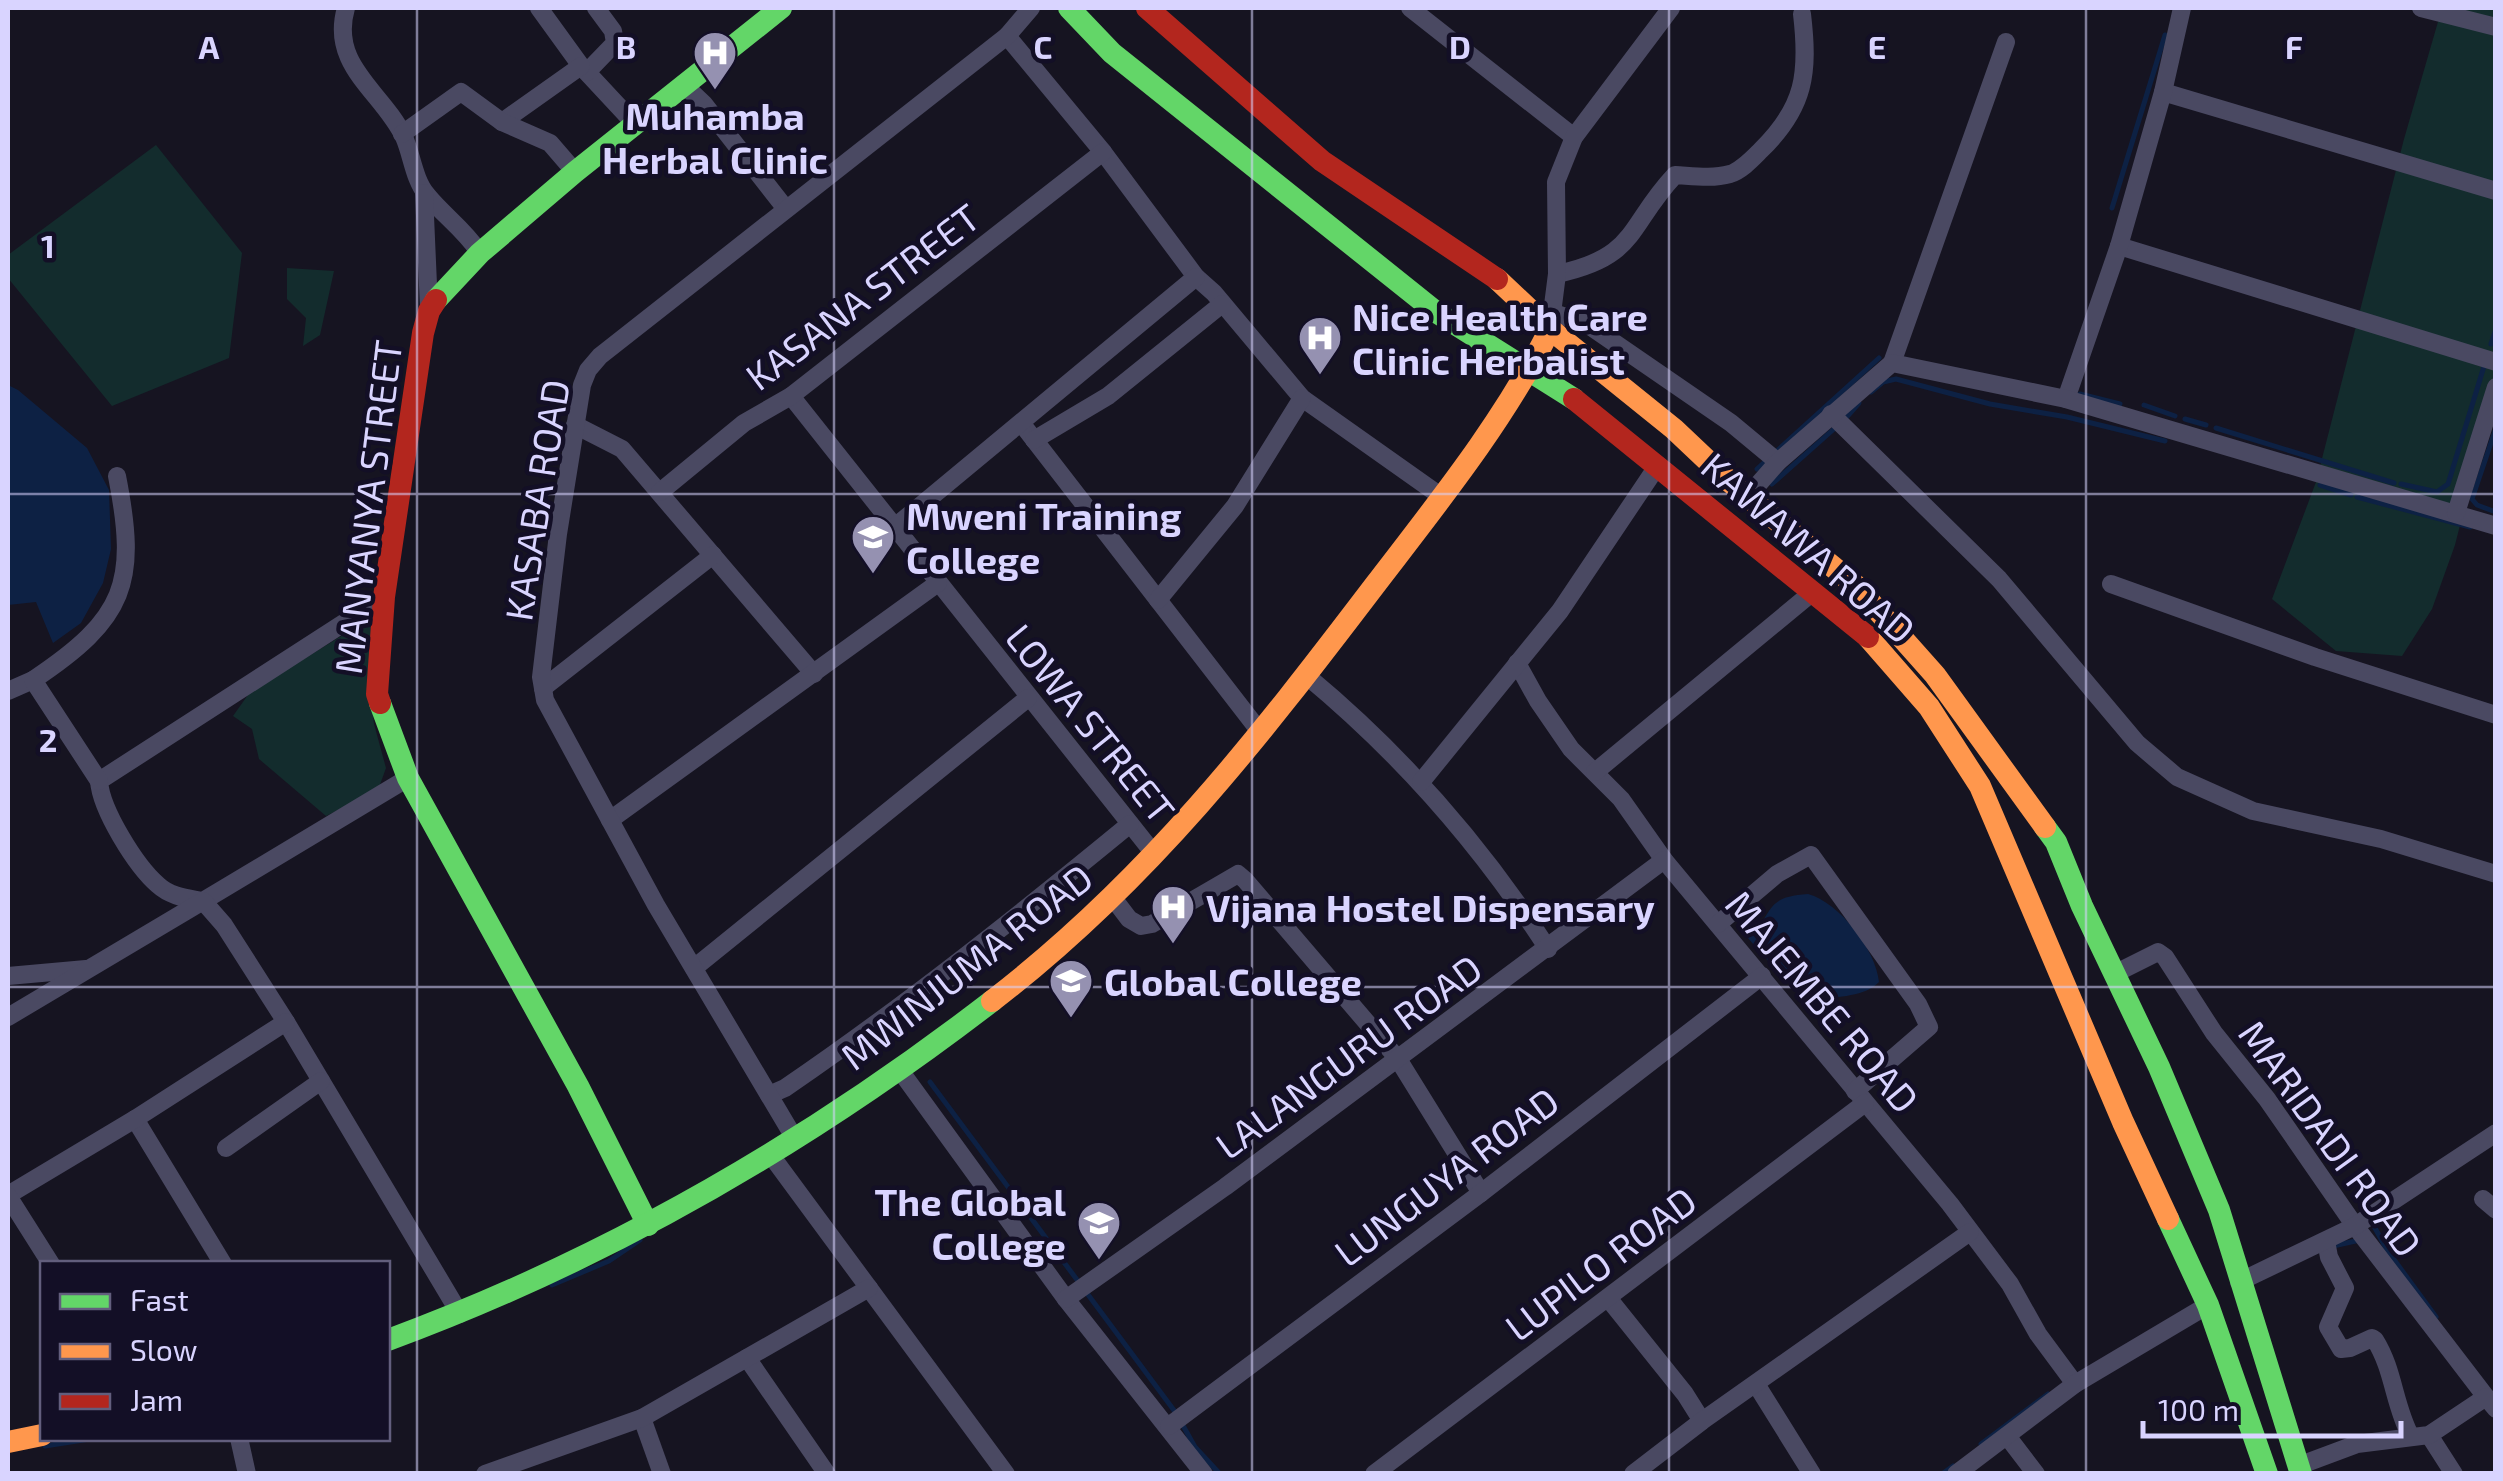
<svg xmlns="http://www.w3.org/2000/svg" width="2503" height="1481" viewBox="0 0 2503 1481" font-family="'Exo 2',sans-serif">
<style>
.green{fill:#132c2d}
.water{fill:#0d2144}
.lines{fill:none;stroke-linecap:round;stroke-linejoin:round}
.stream{stroke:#0d2144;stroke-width:5}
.street{stroke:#4a4962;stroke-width:18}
.fast{stroke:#63d668;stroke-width:22}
.slow{stroke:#ff974d;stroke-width:22}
.jam{stroke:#b3261e;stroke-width:22}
.grid{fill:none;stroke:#d9d4ff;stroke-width:2.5;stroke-opacity:0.55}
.labels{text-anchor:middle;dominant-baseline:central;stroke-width:9;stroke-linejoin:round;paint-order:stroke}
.poi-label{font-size:38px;font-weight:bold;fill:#d9d4ff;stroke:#130f26;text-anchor:start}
.street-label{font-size:38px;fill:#d9d4ff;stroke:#130f26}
.grid-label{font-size:32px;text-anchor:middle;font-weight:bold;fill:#d9d4ff;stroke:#130f26;stroke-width:9;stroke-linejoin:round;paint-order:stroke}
</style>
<rect width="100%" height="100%" fill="#161421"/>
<!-- green -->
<g class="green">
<path d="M 2442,8 L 2495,8 L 2495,386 L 2455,545 L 2432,609 L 2402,656 L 2336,651 L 2272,599 L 2316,482 L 2404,139 Z"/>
<path d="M 156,145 L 242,253 L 229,358 L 112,406 L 8,278 L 8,255 Z"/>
<path d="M 287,268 L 334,271 L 320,335 L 303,346 L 306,318 L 287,299 Z"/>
<path d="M 374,616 L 368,670 L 374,724 L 386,768 L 378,790 L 326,816 L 259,759 L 252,729 L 233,716 L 250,692 Z"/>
</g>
<!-- water -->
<g class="water">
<path d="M 8,385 L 18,390 L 87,448 L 109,490 L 111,549 L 103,583 L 81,623 L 53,643 L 36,602 L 8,605 Z"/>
<path d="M 1808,894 C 1840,903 1876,950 1879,982 C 1871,990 1862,993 1851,995 C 1805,1006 1776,971 1748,938 C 1776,912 1763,897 1808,894 Z"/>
</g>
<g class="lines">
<!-- stream -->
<g class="stream">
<path d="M 2112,208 L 2165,35"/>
<path d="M 2491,344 L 2496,329"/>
<path d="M 1871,392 L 1883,382 L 1896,379 L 1990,404 L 2067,417 L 2165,441"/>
<path d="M 2080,394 L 2120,404"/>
<path d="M 2144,405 L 2175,416"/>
<path d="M 1845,419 L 1859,403"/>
<path d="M 2185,419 L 2206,425"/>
<path d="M 2216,428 L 2394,483"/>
<path d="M 2496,428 L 2472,499 L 2477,505 L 2496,512"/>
<path d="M 1757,469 L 1879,358"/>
<path d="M 1772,484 L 1835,428"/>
<path d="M 2401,484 L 2437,492 L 2448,484 L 2485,363"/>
<path d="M 2320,485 L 2351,495"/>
<path d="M 2357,497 L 2470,527"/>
<path d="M 930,1082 L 1176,1413"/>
<path d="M 2375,1228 L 2387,1250 L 2436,1317"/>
<path d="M 2333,1246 L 2360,1240"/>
<path d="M 552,1285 L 609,1261 L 640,1240"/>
<path d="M 1181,1422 L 1195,1447 L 1220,1474"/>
<path d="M 1981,1444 L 2048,1394"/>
<path d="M 45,1446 L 96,1438"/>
<path d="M 1942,1474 L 1953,1466"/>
</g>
<!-- street -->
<g class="street">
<path d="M 346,8 C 329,66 383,92 404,137 C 412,155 414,180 427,195 C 444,216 463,228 480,253"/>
<path d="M 539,8 L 581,66 L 635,124"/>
<path d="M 1410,8 L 1574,137"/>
<path d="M 2421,8 L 2496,27"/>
<path d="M 1007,36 L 1103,152 L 1196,277 L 1214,293 L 1302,398 L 1442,497"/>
<path d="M 587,72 L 615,43 L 613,31 L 596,8"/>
<path d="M 684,85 L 704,104 L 786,209"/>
<path d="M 2163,92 L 2496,191"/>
<path d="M 502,122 L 581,66"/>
<path d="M 402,134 L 461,92 L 502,122 L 550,143 L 575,172"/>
<path d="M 424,193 L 429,308"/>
<path d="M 2119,246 L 2496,362"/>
<path d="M 1557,274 C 1638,257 1627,226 1675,175 C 1693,176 1712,179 1730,174 C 1742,170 1752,159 1761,150 C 1805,107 1809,73 1802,14"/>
<path d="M 1554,313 L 1587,324 L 1731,423 L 1778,462"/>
<path d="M 1550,329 L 1557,274 L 1556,182 L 1574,137 L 1671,8"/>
<path d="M 1892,363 L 2006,42"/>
<path d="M 791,396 L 1155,855"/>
<path d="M 2066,399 L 2119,246 L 2163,92 L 2182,8"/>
<path d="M 1831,414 L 1999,579 L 2137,743 L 2177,777 L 2253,811 L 2381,839 L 2496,874"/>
<path d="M 1022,424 L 1261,733"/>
<path d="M 575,425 L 622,449 L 814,674"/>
<path d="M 1034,440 L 1108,396 L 1222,304"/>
<path d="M 660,492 L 744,423 L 791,396 L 1103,152"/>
<path d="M 1748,496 L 1778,462 L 1892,363 L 2066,399 L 2496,526"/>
<path d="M 2456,513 L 2496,387"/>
<path d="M 896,526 L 1196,277"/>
<path d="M 2111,584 L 2315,657 L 2496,715"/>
<path d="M 384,597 L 99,781 C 101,810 136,866 158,885 C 171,897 187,898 203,901 L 408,778"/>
<path d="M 1158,600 L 1235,506 L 1302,398"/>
<path d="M 1517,663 L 1538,701 L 1571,749 L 1621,799 L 1664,860 L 1950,1204 L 2010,1284 L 2038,1334 L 2075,1384"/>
<path d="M 1307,676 C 1401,754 1481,845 1548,949"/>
<path d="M 543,688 L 713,555"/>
<path d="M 8,691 L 33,680"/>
<path d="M 1595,772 L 1814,591"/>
<path d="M 99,781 L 33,680 C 126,618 138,583 117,476"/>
<path d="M 1421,782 L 1560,611 L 1658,465"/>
<path d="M 610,820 L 938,583"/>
<path d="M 1113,898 L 1129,919 L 1141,926 L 1152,924 L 1238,874 L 1245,880 L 1398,1059 L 1481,1193"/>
<path d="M 1718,924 L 1777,874 L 1811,855 L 1918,1004 L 1929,1027 L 1855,1091"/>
<path d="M 694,968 L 1028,698"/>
<path d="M 2116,973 L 2158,952 L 2165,957 L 2214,1033 L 2267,1099 L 2355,1226 L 2486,1397"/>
<path d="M 8,976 L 86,969"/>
<path d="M 8,1017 L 203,901 L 224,925 L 286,1022 L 460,1314"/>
<path d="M 899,1069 L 1066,1299 L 1204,1474"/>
<path d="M 769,1095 L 785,1088 C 905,1006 1018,916 1130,824"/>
<path d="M 135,1119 L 223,1264"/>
<path d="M 795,1139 L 656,905 L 545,700 L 541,677 L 558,534 L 582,385 L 588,370 L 600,356 L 1007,36 L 1031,8"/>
<path d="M 226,1148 L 321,1081"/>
<path d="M 770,1154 L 1006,1474"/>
<path d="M 8,1195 L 135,1119 L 286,1022"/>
<path d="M 8,1196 L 51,1264"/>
<path d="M 2483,1199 L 2496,1210"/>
<path d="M 2326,1241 L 2329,1257 L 2345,1288 L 2328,1327 L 2341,1349 L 2350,1348 L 2372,1338 L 2375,1340 C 2394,1370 2394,1406 2411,1437"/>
<path d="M 2239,1282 L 2355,1226 L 2496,1133"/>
<path d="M 1608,1298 L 1685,1394 L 1702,1421"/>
<path d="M 1066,1299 L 1225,1187 L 1664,860"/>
<path d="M 747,1358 L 827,1474"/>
<path d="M 1756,1384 L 1812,1474"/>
<path d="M 642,1418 L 662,1474"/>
<path d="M 1169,1426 L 1481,1193 L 1762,976"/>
<path d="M 2429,1435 L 2454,1474"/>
<path d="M 2007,1436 L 2036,1474"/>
<path d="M 239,1438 L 247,1474"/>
<path d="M 2298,1466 L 2357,1444 L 2429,1435 L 2486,1397 L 2496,1409"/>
<path d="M 485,1474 L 642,1418 L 869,1288"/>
<path d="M 1374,1474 L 1865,1103"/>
<path d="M 1633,1474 L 1702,1421 L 1970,1232"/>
<path d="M 1956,1474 L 2075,1384 L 2208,1305"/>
</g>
<!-- fast -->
<g class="fast">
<path d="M 1069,8 L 1112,53 L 1436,312 L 1574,399"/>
<path d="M 436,300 L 480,253 L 575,172 L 781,8"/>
<path d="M 380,703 L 408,778 L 578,1086 L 648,1225"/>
<path d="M 2045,827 L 2056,842 L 2082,906 L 2159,1067 L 2219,1210 L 2301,1474"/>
<path d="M 2168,1219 L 2208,1305 L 2267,1474"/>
<path d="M 388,1340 C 605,1260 809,1142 992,1001"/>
</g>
<!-- slow -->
<g class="slow">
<path d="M 1497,279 L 1550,329 L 1674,429 L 1729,481 L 1855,585 L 1935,675 L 2045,827"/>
<path d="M 1868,637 L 1929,707 L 1980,786 L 2123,1122 L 2168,1219"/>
<path d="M 992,1001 C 1148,881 1257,740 1375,585 C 1437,504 1505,420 1550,329"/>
<path d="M 8,1442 L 42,1435"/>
</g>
<!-- jam -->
<g class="jam">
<path d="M 1147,8 L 1322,161 L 1497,279"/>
<path d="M 1574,399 L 1868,637"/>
<path d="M 380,703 L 377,694 L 384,597 L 423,333 L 429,311 L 436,300"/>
</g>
</g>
<!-- grid -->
<path class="grid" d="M 417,8 L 417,1474M 834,8 L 834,1474M 1252,8 L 1252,1474M 1669,8 L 1669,1474M 2086,8 L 2086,1474M 8,494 L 2496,494M 8,987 L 2496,987"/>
<!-- icons -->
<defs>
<symbol id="hospital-pin" viewBox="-11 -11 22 30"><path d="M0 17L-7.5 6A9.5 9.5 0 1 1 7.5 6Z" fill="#9591b1" stroke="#130f26"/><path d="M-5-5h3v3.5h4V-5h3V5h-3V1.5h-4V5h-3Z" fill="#fff"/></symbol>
<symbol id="university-pin" viewBox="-11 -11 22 30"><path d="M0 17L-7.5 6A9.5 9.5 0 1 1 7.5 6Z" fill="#9591b1" stroke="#130f26"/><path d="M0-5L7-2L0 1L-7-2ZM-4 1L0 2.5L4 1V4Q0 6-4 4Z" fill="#fff"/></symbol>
</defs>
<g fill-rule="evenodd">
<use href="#hospital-pin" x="690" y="28" width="50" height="68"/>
<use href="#hospital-pin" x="1295" y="313" width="50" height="68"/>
<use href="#university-pin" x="848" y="512" width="50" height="68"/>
<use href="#hospital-pin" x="1148" y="882" width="50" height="68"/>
<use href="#university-pin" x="1046" y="956" width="50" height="68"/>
<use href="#university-pin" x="1074" y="1198" width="50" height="68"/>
</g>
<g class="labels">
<!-- poi labels -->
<g class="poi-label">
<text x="715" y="115" text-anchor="middle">Muhamba<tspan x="715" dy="44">Herbal Clinic</tspan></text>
<text x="1352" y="316">Nice Health Care<tspan x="1352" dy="44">Clinic Herbalist</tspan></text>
<text x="906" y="515">Mweni Training<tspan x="906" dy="44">College</tspan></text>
<text x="1206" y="907">Vijana Hostel Dispensary</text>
<text x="1104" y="981">Global College</text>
<text x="1066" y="1201" text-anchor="end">The Global<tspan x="1066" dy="44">College</tspan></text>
</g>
<!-- street labels -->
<g class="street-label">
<text transform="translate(862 296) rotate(-37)">KASANA STREET</text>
<text transform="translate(536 500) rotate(-81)">KASABA ROAD</text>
<text transform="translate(367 507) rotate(-83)">MANYANYA STREET</text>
<text transform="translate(1809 547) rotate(41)">KAWAWA ROAD</text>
<text transform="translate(1091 723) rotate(51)">LOWA STREET</text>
<text transform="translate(966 966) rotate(-38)">MWINJUMA ROAD</text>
<text transform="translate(1823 1001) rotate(50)">MAJEMBE ROAD</text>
<text transform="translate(1348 1056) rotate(-36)">LALANGURU ROAD</text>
<text transform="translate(2331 1138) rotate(54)">MARIDADI ROAD</text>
<text transform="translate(1446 1176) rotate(-37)">LUNGUYA ROAD</text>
<text transform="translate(1600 1263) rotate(-37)">LUPILO ROAD</text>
</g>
</g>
<g class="grid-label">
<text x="209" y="59">A</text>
<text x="626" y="59">B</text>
<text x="1043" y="59">C</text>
<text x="1460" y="59">D</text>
<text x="1877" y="59">E</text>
<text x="2294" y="59">F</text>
<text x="48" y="258">1</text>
<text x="48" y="752">2</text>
</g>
<!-- border -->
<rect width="2503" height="1481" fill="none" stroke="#d9d4ff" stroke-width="20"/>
<!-- legend -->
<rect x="40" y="1261" width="350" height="180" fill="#130f26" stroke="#625e7d" stroke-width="2.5"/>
<rect x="60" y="1294" width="50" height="15" fill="#63d668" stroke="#625e7d" stroke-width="2.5"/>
<text x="130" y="1311" font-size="30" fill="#d9d4ff">Fast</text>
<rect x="60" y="1344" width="50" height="15" fill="#ff974d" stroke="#625e7d" stroke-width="2.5"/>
<text x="130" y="1361" font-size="30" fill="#d9d4ff">Slow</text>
<rect x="60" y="1394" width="50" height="15" fill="#b3261e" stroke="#625e7d" stroke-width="2.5"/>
<text x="130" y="1411" font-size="30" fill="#d9d4ff">Jam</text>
<!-- scale -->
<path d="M2143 1421v15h258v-15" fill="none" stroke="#d9d4ff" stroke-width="5"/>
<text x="2158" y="1421" font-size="30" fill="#d9d4ff" stroke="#130f26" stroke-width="8" paint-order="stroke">100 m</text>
</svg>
